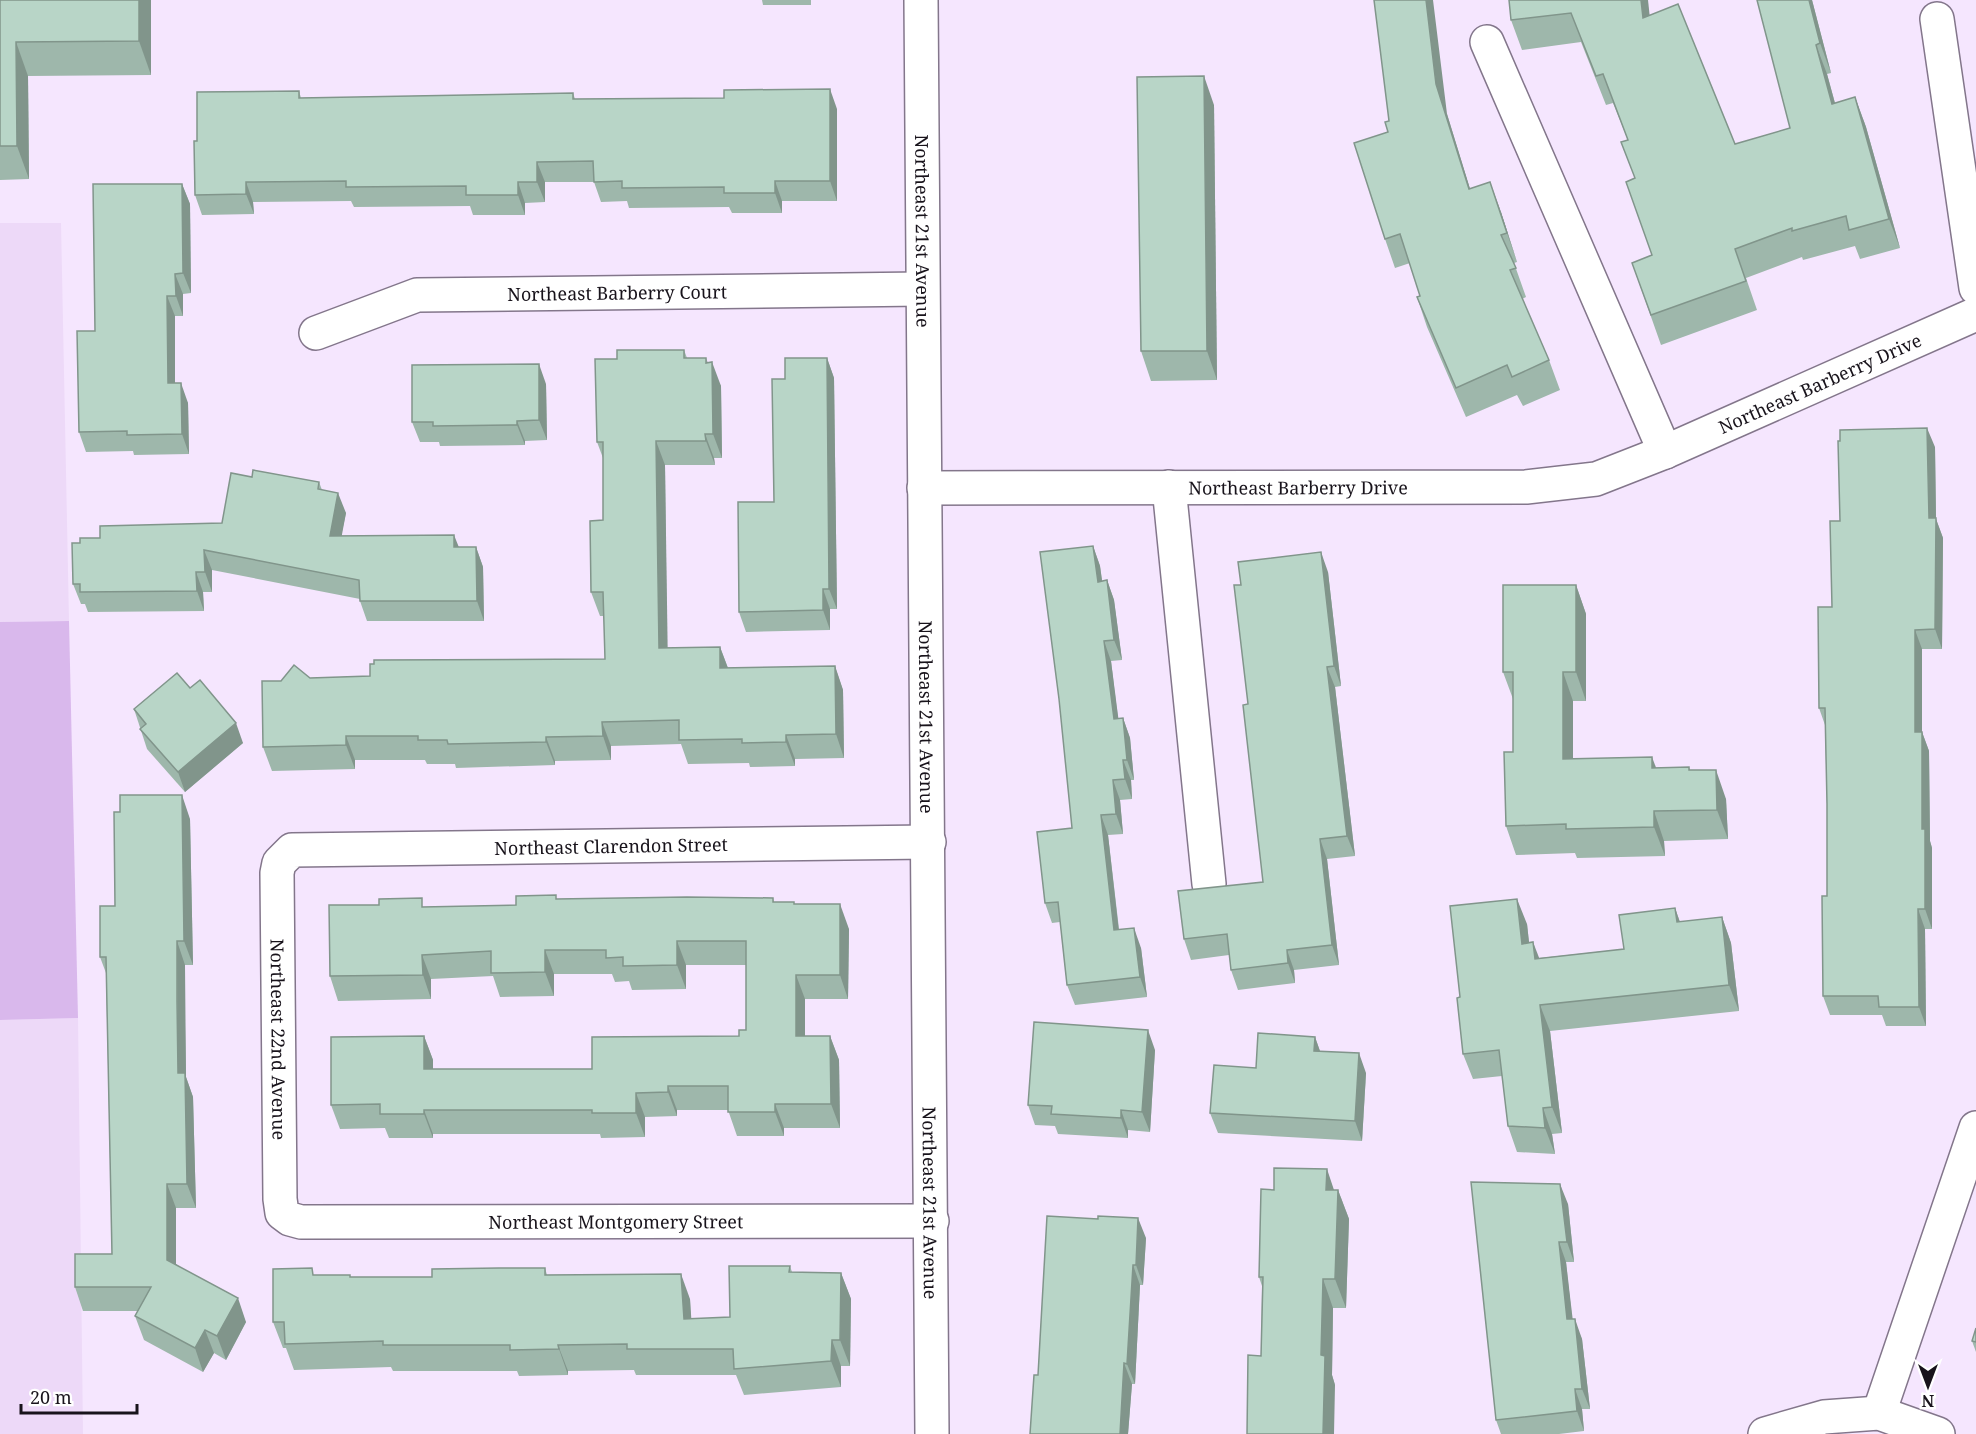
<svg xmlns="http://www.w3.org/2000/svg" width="1976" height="1434" viewBox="0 0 1976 1434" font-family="'Noto Serif',serif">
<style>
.built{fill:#edd9f8}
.green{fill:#d9b8ec}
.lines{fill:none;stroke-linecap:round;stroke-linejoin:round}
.minor-casing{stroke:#83768b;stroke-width:36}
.minor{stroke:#fff;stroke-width:33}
.wall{fill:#9eb7ab}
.shaded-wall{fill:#81958b}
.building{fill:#b8d5c7;stroke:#81958b;stroke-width:1.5}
.labels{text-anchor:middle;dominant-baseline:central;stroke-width:6;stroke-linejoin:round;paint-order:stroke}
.street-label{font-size:18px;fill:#18131b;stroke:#fff}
</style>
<rect width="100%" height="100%" fill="#f5e6fe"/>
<!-- built -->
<g class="built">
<path d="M 0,223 L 61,223 L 69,621 L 0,622 Z"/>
<path d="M 78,1018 L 83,1434 L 0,1434 L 0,1020 Z"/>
</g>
<!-- green -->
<path class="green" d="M 69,621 L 78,1018 L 0,1020 L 0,622 Z"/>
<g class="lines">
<defs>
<g id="minor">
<path id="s1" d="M 921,0 L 932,1434"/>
<path d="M 1937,19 L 1976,288"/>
<path d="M 1487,42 L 1665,452"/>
<path id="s2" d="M 316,333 L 417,295 L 922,289"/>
<path d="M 1169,487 L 1209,884"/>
<path id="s3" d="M 924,488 L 1526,487 L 1596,479 L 1665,452 L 1976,314"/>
<path id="s4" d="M 929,842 L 292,850 L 279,863 L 277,873 L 280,1199 L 282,1213 L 290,1219 L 301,1222 L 932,1221"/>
<path d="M 1879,1413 L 1976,1128"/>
<path d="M 1765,1434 L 1824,1417 L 1879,1413 L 1938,1434"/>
</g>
</defs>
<!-- minor casing -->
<use href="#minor" class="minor-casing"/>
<!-- minor -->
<use href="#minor" class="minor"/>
</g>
<!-- wall -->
<g class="wall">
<path d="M 0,0 L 151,0 L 151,75 L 28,76 L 29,179 L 0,180 Z"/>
<path d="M 762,0 L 811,0 L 811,5 L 763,5 Z"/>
<path d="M 1509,0 L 1650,15 L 1735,144 L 1790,128 L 1812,0 L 1831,73 L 1827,74 L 1835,103 L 1855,97 L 1866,127 L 1900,248 L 1860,259 L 1855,246 L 1803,260 L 1802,257 L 1746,278 L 1757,310 L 1661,345 L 1632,263 L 1652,255 L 1635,178 L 1621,142 L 1628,140 L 1613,103 L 1606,105 L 1581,42 L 1522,50 L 1511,20 Z"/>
<path d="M 299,91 L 301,98 L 573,93 L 575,99 L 837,109 L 837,201 L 782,201 L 782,213 L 732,213 L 729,207 L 629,208 L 627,201 L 601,202 L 594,182 L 545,182 L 545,202 L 525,203 L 525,215 L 473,215 L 470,206 L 354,207 L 351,201 L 253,202 L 254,214 L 202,215 L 195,195 L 197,141 Z"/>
<path d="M 1214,105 L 1217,380 L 1151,381 L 1141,351 Z"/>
<path d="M 1447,114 L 1470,189 L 1501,212 L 1517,262 L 1514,263 L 1526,297 L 1522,299 L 1549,360 L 1560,390 L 1523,406 L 1517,395 L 1466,417 L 1427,327 L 1417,297 L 1420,296 L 1410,263 L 1395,268 L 1385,239 L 1388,132 Z"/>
<path d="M 182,184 L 190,204 L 191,293 L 183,294 L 183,316 L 175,316 L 175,383 L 188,403 L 189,454 L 134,455 L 133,451 L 86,452 L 79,432 L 95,331 Z"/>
<path d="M 684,350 L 687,358 L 708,363 L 721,386 L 722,458 L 714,458 L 715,465 L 665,465 L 667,648 L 720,647 L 728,668 L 835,666 L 843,690 L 844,758 L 795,759 L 795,766 L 750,767 L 749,763 L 688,764 L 681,744 L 611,746 L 611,760 L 555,761 L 555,765 L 456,768 L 455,764 L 427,764 L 425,760 L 355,760 L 355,769 L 272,771 L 263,747 L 281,681 L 310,678 L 370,676 L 605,659 L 604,616 L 600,616 L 591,592 L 603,520 L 603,458 L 597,442 L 617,359 Z"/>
<path d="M 827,358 L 834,378 L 837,609 L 830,609 L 830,630 L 746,632 L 739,612 L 774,502 L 785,379 Z"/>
<path d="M 546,384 L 547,440 L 525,441 L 525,445 L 440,446 L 439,442 L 420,442 L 412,422 Z"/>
<path d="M 1935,447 L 1936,519 L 1943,538 L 1942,649 L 1922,649 L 1922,732 L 1929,751 L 1930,841 L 1932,848 L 1932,929 L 1925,929 L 1926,1026 L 1886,1026 L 1882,1015 L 1830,1015 L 1823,996 L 1827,896 L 1827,804 L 1825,725 L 1819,708 L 1832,607 L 1840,521 Z"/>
<path d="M 252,477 L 319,482 L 322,490 L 346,513 L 341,536 L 459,547 L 476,547 L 483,567 L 484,621 L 367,621 L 360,601 L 360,599 L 212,570 L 212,592 L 203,592 L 204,611 L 88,612 L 85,604 L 81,604 L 73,584 L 80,543 L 100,538 L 222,523 Z"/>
<path d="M 1093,546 L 1100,566 L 1102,581 L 1107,580 L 1114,600 L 1122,660 L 1111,661 L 1118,719 L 1123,718 L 1130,738 L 1134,780 L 1131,780 L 1132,799 L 1120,800 L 1123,834 L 1108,835 L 1119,929 L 1141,948 L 1147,997 L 1075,1005 L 1067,985 L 1060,922 L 1052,923 L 1045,903 L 1072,828 Z"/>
<path d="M 1328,572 L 1341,686 L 1335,687 L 1355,856 L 1327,859 L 1339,965 L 1294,970 L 1295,983 L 1238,990 L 1231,970 L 1229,955 L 1191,960 L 1184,939 L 1263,882 L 1248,704 Z"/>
<path d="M 1576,585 L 1586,614 L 1586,701 L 1573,701 L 1573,758 L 1656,768 L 1689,767 L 1690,770 L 1726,799 L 1728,839 L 1664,841 L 1665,856 L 1577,858 L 1575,853 L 1516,855 L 1506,826 L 1513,752 L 1513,699 L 1503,672 Z"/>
<path d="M 190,688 L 243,743 L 185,792 L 147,749 L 134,709 Z"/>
<path d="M 190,819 L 193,965 L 185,965 L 185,1025 L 186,1077 L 193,1097 L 196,1208 L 176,1208 L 176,1264 L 246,1322 L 226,1360 L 214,1353 L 203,1372 L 144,1340 L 135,1316 L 138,1311 L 83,1311 L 75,1287 L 112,1254 L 106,973 L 100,957 L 115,906 Z"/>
<path d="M 773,898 L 774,902 L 795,904 L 849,929 L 848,999 L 805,999 L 805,1036 L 830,1036 L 839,1060 L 840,1128 L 784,1128 L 784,1136 L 737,1136 L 728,1110 L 677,1110 L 677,1116 L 645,1117 L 645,1137 L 601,1138 L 600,1134 L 433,1134 L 433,1138 L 389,1138 L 385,1128 L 340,1129 L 331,1105 L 424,1036 L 433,1060 L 433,1069 L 592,1069 L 739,1036 L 746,1030 L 746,965 L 686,965 L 686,989 L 632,990 L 629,981 L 615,982 L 612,974 L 554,974 L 554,996 L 500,997 L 493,976 L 431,979 L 431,999 L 338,1001 L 330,976 L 379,905 L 425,907 L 516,905 L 557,899 Z"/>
<path d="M 1675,908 L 1680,922 L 1722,917 L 1731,943 L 1739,1011 L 1550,1031 L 1562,1133 L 1552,1134 L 1555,1154 L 1517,1152 L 1508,1126 L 1502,1076 L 1473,1079 L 1463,1054 L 1460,997 L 1527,924 L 1529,943 L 1539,958 L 1624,949 Z"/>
<path d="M 1315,1037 L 1320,1051 L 1366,1073 L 1362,1141 L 1218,1133 L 1210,1113 L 1256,1068 Z"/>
<path d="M 1155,1050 L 1150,1132 L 1128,1130 L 1128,1138 L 1058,1134 L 1055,1126 L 1035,1125 L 1028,1105 Z"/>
<path d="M 1274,1190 L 1338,1190 L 1349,1219 L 1346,1308 L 1333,1308 L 1332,1375 L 1335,1385 L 1261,1356 L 1262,1286 L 1259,1277 Z"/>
<path d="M 1568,1204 L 1574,1262 L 1566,1262 L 1572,1319 L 1582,1339 L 1590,1409 L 1582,1409 L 1584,1431 L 1559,1434 L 1501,1434 L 1496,1420 Z"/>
<path d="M 1146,1238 L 1143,1285 L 1140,1285 L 1135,1384 L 1132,1384 L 1128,1434 L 1030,1434 Z"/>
<path d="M 790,1266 L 792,1272 L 841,1273 L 851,1299 L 850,1366 L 841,1366 L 841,1387 L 744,1395 L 736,1375 L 636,1375 L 634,1370 L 568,1371 L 568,1375 L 519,1376 L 517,1371 L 393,1371 L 391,1367 L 294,1370 L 286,1348 L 283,1348 L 273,1322 L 350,1277 L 432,1277 L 545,1268 L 547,1275 L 690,1299 L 691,1319 L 730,1317 Z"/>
<path d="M 1976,1328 L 1976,1352 L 1972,1341 Z"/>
</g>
<!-- shaded-wall -->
<g class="shaded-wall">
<path d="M 139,0 L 151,0 L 151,75 L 139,41 Z"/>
<path d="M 1426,0 L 1433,0 L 1447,114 L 1479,218 L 1469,189 L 1436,84 Z"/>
<path d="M 1641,0 L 1648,0 L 1653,47 L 1643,18 Z"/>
<path d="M 1809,0 L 1812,0 L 1831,73 L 1820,43 Z"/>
<path d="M 16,42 L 28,76 L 29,179 L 17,146 Z"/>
<path d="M 1816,45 L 1827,74 L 1843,133 L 1832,104 Z"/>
<path d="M 1204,76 L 1214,105 L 1217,380 L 1207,351 Z"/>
<path d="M 830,89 L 837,109 L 837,201 L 830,181 Z"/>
<path d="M 1855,97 L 1866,127 L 1900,248 L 1889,219 Z"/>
<path d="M 537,162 L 545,182 L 545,202 L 537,182 Z"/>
<path d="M 775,181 L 782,201 L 782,213 L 775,193 Z"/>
<path d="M 246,182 L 253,202 L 254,214 L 246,194 Z"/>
<path d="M 518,182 L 525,203 L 525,215 L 518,195 Z"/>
<path d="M 1490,182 L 1501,212 L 1517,262 L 1507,233 Z"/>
<path d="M 182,184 L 190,204 L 191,293 L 183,273 Z"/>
<path d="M 175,274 L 183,294 L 183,316 L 176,296 Z"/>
<path d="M 167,296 L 175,316 L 175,403 L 168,383 Z"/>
<path d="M 706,358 L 712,374 L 712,362 L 721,386 L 722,458 L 713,434 Z"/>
<path d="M 827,358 L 834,378 L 837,609 L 829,589 Z"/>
<path d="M 539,364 L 546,384 L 547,440 L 539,420 Z"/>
<path d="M 181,383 L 188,403 L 189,454 L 182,434 Z"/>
<path d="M 517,421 L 525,441 L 525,445 L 517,425 Z"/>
<path d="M 1927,428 L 1935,447 L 1936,519 L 1943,538 L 1942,649 L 1935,629 L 1929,518 Z"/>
<path d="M 705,434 L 714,458 L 715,465 L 706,441 Z"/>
<path d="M 656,441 L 665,465 L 668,672 L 659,648 Z"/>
<path d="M 338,493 L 346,513 L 338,556 L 330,536 Z"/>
<path d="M 454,535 L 462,555 L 454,547 Z"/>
<path d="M 1093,546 L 1100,566 L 1105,602 L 1098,582 Z"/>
<path d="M 476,547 L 483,567 L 484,621 L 477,601 Z"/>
<path d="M 204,550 L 212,570 L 212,592 L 205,572 Z"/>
<path d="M 1321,552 L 1328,572 L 1341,686 L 1334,666 Z"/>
<path d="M 196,572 L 203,592 L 204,611 L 197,591 Z"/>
<path d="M 1107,580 L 1114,600 L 1122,660 L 1114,640 Z"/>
<path d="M 1576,585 L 1586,614 L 1586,701 L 1576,672 Z"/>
<path d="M 823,589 L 830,609 L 830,630 L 823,610 Z"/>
<path d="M 1915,630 L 1922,649 L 1922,732 L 1929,751 L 1930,841 L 1932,848 L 1932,929 L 1925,909 L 1922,829 L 1915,732 Z"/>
<path d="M 1104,641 L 1111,661 L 1121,739 L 1114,719 Z"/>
<path d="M 720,647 L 729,671 L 720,668 Z"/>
<path d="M 835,666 L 843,690 L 844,758 L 836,734 Z"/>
<path d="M 1327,667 L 1335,687 L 1355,856 L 1347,836 Z"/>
<path d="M 1563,672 L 1573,701 L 1573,788 L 1563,759 Z"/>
<path d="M 1123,718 L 1130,738 L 1134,780 L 1127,760 Z"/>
<path d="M 602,722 L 611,746 L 611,760 L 603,736 Z"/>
<path d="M 236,723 L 243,743 L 185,792 L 178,772 Z"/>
<path d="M 786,735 L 795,759 L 795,766 L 786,742 Z"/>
<path d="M 346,736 L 355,760 L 355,769 L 346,745 Z"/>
<path d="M 546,737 L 555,761 L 555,765 L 546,742 Z"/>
<path d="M 1652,757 L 1663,786 L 1652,768 Z"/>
<path d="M 1123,760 L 1131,780 L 1132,799 L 1125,779 Z"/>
<path d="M 1716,770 L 1726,799 L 1728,839 L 1717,810 Z"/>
<path d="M 1113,780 L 1120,800 L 1123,834 L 1116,814 Z"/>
<path d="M 182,795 L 190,819 L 193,965 L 184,941 Z"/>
<path d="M 1654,811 L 1664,841 L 1665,856 L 1654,827 Z"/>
<path d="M 1101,815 L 1108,835 L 1121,950 L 1114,930 Z"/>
<path d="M 1320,839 L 1327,859 L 1339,965 L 1332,945 Z"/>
<path d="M 1517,899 L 1527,924 L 1532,969 L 1522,944 Z"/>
<path d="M 840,904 L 849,929 L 848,999 L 840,975 Z"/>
<path d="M 1675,908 L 1684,934 L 1677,922 Z"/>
<path d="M 1918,909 L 1925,929 L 1926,1026 L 1919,1007 Z"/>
<path d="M 1722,917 L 1731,943 L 1739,1011 L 1729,985 Z"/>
<path d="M 1134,928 L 1141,948 L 1147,997 L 1140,977 Z"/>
<path d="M 177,941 L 185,965 L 186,1077 L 193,1097 L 196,1208 L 187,1184 L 178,1073 Z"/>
<path d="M 677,941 L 686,965 L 686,989 L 677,965 Z"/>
<path d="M 1533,942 L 1543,968 L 1535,959 Z"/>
<path d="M 545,950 L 554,974 L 554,996 L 545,972 Z"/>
<path d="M 1287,950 L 1294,970 L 1295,983 L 1288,963 Z"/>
<path d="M 422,955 L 431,979 L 431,999 L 423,975 Z"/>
<path d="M 796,975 L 805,999 L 805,1060 L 796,1036 Z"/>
<path d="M 1540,1005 L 1550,1031 L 1562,1133 L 1552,1107 Z"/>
<path d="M 1148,1030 L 1155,1050 L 1150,1132 L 1142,1112 Z"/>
<path d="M 424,1036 L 433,1060 L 433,1093 L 424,1069 Z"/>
<path d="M 830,1036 L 839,1060 L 840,1128 L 831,1104 Z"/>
<path d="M 1315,1037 L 1322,1057 L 1314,1051 Z"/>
<path d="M 1359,1053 L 1366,1073 L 1362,1141 L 1355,1121 Z"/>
<path d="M 668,1086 L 677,1110 L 677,1116 L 668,1092 Z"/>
<path d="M 636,1093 L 645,1117 L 645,1137 L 636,1113 Z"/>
<path d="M 775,1104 L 784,1128 L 784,1136 L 775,1112 Z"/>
<path d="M 1543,1108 L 1552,1134 L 1555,1154 L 1545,1128 Z"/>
<path d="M 424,1110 L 433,1134 L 433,1138 L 424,1114 Z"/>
<path d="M 1121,1110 L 1128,1130 L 1128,1138 L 1121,1118 Z"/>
<path d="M 1327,1169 L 1337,1199 L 1326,1190 Z"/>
<path d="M 167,1184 L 176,1208 L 176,1284 L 167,1260 Z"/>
<path d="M 1560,1184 L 1568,1204 L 1574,1262 L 1567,1242 Z"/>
<path d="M 1338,1190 L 1349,1219 L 1346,1308 L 1335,1279 Z"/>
<path d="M 1138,1218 L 1146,1238 L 1143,1285 L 1136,1265 Z"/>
<path d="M 1559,1242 L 1566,1262 L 1575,1339 L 1567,1319 Z"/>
<path d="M 1133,1265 L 1140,1285 L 1135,1384 L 1127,1364 Z"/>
<path d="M 841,1273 L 851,1299 L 850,1366 L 840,1340 Z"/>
<path d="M 681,1274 L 690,1299 L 693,1345 L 684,1319 Z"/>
<path d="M 1323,1279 L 1333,1308 L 1332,1375 L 1335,1385 L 1334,1434 L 1323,1434 L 1321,1355 Z"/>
<path d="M 238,1298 L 246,1322 L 226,1360 L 217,1336 Z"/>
<path d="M 1575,1319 L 1582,1339 L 1590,1409 L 1582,1389 Z"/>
<path d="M 205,1330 L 214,1353 L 203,1372 L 195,1348 Z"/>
<path d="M 832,1340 L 841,1366 L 841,1387 L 831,1361 Z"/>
<path d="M 558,1345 L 568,1371 L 568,1375 L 559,1349 Z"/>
<path d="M 1124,1363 L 1132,1384 L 1128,1434 L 1120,1434 Z"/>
<path d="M 1575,1389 L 1582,1409 L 1584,1431 L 1577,1411 Z"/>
</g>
<!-- building -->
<g class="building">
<path d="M 0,0 L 139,0 L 139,41 L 16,42 L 17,146 L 0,146 Z"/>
<path d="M 1374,0 L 1426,0 L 1436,84 L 1469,189 L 1490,182 L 1507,233 L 1501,235 L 1516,268 L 1510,270 L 1549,360 L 1512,377 L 1507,365 L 1456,388 L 1417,297 L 1420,296 L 1400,234 L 1385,239 L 1354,143 L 1388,132 L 1385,122 L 1389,121 Z"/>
<path d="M 1509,0 L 1641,0 L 1643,18 L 1678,4 L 1735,144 L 1790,128 L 1757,0 L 1809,0 L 1820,43 L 1816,45 L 1832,104 L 1855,97 L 1889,219 L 1849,230 L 1846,216 L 1792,231 L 1792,228 L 1735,249 L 1746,281 L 1651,315 L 1632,263 L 1652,255 L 1626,182 L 1635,178 L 1621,142 L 1628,140 L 1603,74 L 1596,76 L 1571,13 L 1511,20 Z"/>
<path d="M 1204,76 L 1207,351 L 1141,351 L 1137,77 Z"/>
<path d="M 830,89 L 830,181 L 775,181 L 775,193 L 724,193 L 724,187 L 622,188 L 622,181 L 594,182 L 593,161 L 537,162 L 537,182 L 518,182 L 518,195 L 466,195 L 466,186 L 346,187 L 346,181 L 246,182 L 246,194 L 195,195 L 194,141 L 197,141 L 197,92 L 299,91 L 299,98 L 573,93 L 573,99 L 724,98 L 724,90 Z"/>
<path d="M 93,184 L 182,184 L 183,273 L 175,274 L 176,296 L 167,296 L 168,383 L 181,383 L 182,434 L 127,435 L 127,431 L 79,432 L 77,331 L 95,331 Z"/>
<path d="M 617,350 L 684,350 L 684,358 L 706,358 L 706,363 L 712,362 L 713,434 L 705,434 L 706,441 L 656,441 L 659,648 L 720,647 L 720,668 L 835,666 L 836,734 L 786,735 L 786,742 L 742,743 L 742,739 L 679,740 L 679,720 L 602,722 L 603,736 L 546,737 L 546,742 L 448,744 L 447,740 L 418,740 L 418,736 L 346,736 L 346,745 L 263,747 L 262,681 L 281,681 L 294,665 L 310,678 L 370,676 L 370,664 L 374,664 L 374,660 L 605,659 L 603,592 L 591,592 L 590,521 L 603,520 L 603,442 L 597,442 L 595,359 L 617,359 Z"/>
<path d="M 785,358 L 827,358 L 829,589 L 823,589 L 823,610 L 739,612 L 738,502 L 774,502 L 772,379 L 785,379 Z"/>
<path d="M 539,364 L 539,420 L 517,421 L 517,425 L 433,426 L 433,422 L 412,422 L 412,365 Z"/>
<path d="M 1927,428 L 1929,518 L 1936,518 L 1935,629 L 1915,630 L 1915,732 L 1922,732 L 1922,829 L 1925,829 L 1925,909 L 1918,909 L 1919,1007 L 1879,1007 L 1878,996 L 1823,996 L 1822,896 L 1827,896 L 1827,804 L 1825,708 L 1819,708 L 1818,607 L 1832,607 L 1830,521 L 1840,521 L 1838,441 L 1840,441 L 1840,430 Z"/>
<path d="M 253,470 L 319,482 L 318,489 L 338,493 L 330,536 L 454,535 L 454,547 L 476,547 L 477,601 L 360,601 L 359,580 L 204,550 L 205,572 L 196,572 L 197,591 L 80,592 L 80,584 L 73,584 L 72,543 L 80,543 L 80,538 L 100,538 L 100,526 L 222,523 L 231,473 L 252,477 Z"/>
<path d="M 1093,546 L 1098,582 L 1107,580 L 1114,640 L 1104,641 L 1114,719 L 1123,718 L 1127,760 L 1123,760 L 1125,779 L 1113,780 L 1116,814 L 1101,815 L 1114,930 L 1134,928 L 1140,977 L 1067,985 L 1058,902 L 1045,903 L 1037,832 L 1072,828 L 1059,699 L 1040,552 Z"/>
<path d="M 1321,552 L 1334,666 L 1327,667 L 1347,836 L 1320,839 L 1332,945 L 1287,950 L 1288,963 L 1231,970 L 1227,934 L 1184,939 L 1178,891 L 1263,882 L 1243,705 L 1248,704 L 1234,585 L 1241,585 L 1238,562 Z"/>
<path d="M 1503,585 L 1576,585 L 1576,672 L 1563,672 L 1563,759 L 1652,757 L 1652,768 L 1689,767 L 1689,770 L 1716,770 L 1717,810 L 1654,811 L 1654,827 L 1566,829 L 1566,824 L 1506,826 L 1504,752 L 1513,752 L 1513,672 L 1503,672 Z"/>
<path d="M 177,673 L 190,688 L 200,680 L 236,723 L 178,772 L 140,729 L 146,724 L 134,709 Z"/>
<path d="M 120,795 L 182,795 L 184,941 L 177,941 L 177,1001 L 178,1073 L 185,1073 L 187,1184 L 167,1184 L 167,1260 L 238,1298 L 217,1336 L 205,1330 L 195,1348 L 135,1316 L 151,1287 L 75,1287 L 75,1254 L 112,1254 L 106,957 L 100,957 L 100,906 L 115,906 L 114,812 L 120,812 Z"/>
<path d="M 556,895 L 556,899 L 687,897 L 773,898 L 773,902 L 794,902 L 794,904 L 840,904 L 840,975 L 796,975 L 796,1036 L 830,1036 L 831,1104 L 775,1104 L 775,1112 L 728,1112 L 728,1086 L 668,1086 L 668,1092 L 636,1093 L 636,1113 L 592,1113 L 592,1110 L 424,1110 L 424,1114 L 380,1114 L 380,1104 L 331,1105 L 331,1037 L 424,1036 L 424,1069 L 592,1069 L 592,1037 L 739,1036 L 739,1030 L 746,1030 L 746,941 L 677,941 L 677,965 L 623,966 L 623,957 L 606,958 L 606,950 L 545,950 L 545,972 L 491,973 L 491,951 L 422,955 L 423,975 L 330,976 L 329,905 L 379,905 L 379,899 L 422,898 L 422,907 L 516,905 L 516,896 Z"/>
<path d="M 1517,899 L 1522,944 L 1533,942 L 1535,959 L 1624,949 L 1619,915 L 1675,908 L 1677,922 L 1722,917 L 1729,985 L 1540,1005 L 1552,1107 L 1543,1108 L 1545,1128 L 1508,1126 L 1499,1050 L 1463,1054 L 1457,998 L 1460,997 L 1450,906 Z"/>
<path d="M 1034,1022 L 1148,1030 L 1142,1112 L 1121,1110 L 1121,1118 L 1051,1114 L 1052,1106 L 1028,1105 Z"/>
<path d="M 1258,1033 L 1315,1037 L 1314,1051 L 1359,1053 L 1355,1121 L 1210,1113 L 1214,1065 L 1256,1068 Z"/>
<path d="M 1274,1168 L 1327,1169 L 1326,1190 L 1338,1190 L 1335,1279 L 1323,1279 L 1321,1355 L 1325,1356 L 1323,1434 L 1247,1434 L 1248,1355 L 1261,1356 L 1263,1277 L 1259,1277 L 1261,1189 L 1274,1190 Z"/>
<path d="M 1471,1182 L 1560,1184 L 1567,1242 L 1559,1242 L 1567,1319 L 1575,1319 L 1582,1389 L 1575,1389 L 1577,1411 L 1496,1420 Z"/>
<path d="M 1047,1216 L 1098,1219 L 1098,1216 L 1138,1218 L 1136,1265 L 1133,1265 L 1127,1364 L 1124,1363 L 1120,1434 L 1030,1434 L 1034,1375 L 1038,1375 Z"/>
<path d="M 729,1266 L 790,1266 L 789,1272 L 841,1273 L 840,1340 L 832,1340 L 831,1361 L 734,1369 L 733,1349 L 627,1349 L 627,1344 L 558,1345 L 559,1349 L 510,1350 L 510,1345 L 383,1345 L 383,1341 L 285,1344 L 284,1322 L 273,1322 L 273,1269 L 312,1268 L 313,1275 L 350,1275 L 350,1277 L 432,1277 L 432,1269 L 499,1268 L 545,1268 L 545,1275 L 681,1274 L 684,1319 L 730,1317 Z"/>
<path d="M 1976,1328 L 1976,1342 L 1972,1341 Z"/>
</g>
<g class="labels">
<!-- street labels -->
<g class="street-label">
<text stroke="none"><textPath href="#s1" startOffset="231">Northeast 21st Avenue</textPath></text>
<text stroke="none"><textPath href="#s2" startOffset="308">Northeast Barberry Court</textPath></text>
<text stroke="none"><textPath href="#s3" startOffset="916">Northeast Barberry Drive</textPath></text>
<text stroke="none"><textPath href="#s3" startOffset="374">Northeast Barberry Drive</textPath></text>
<text stroke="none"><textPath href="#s1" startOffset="717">Northeast 21st Avenue</textPath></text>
<text transform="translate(611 846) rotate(-1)">Northeast Clarendon Street</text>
<text stroke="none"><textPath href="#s4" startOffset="832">Northeast 22nd Avenue</textPath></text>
<text stroke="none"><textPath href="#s1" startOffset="1203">Northeast 21st Avenue</textPath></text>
<text stroke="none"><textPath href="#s4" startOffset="1342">Northeast Montgomery Street</textPath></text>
</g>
</g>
<!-- north arrow -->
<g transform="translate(1928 1386) rotate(180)" stroke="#ffffff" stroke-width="4.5" paint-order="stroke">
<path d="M0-4.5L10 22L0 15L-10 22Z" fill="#18131b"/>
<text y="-9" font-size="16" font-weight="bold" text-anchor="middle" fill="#18131b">N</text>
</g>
<!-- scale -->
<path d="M21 1404v9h116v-9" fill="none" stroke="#18131b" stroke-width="3"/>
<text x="30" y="1404" font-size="18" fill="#18131b" stroke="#ffffff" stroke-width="4.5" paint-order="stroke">20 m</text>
</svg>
